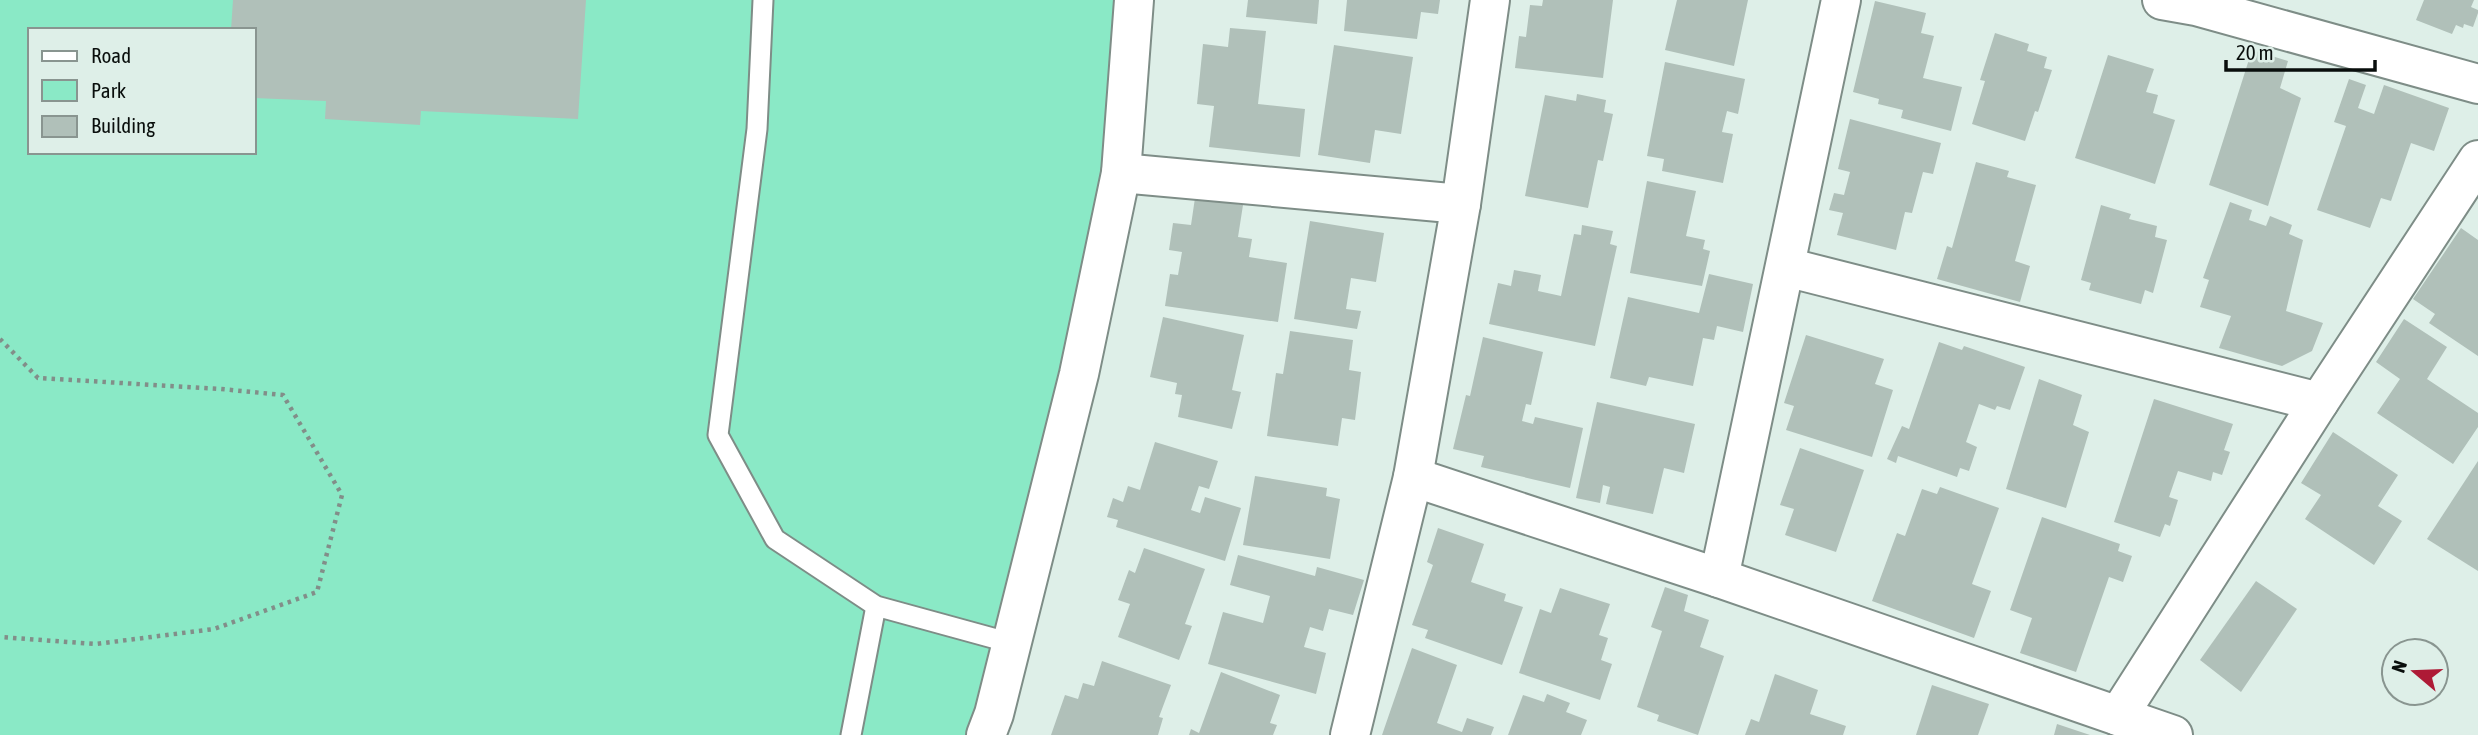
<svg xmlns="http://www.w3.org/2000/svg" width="2478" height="735" viewBox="0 0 2478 735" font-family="'Asap Condensed',sans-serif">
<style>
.green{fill:#8ae9c6;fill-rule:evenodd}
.building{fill:#b0c0b9}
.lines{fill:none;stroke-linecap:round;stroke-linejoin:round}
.lane-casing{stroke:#7e8d87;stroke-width:23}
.street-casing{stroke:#7e8d87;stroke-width:42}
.secondary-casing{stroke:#7e8d87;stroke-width:42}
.path{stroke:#828e89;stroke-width:4.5;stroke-dasharray:3.5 5;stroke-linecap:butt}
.lane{stroke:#fff;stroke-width:19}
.street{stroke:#fff;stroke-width:38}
.secondary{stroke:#fff;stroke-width:38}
</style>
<rect width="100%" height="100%" fill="#deefe8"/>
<!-- green -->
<path class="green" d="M 0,0 L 1134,0 L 1121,183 L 992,735 L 0,735 ZM 30,30 L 254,30 L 254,152 L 30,152 Z"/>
<!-- building -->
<g class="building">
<path d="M 233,0 L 586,0 L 578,119 L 421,111 L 420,125 L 325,119 L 326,101 L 254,98 L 254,30 L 231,30 Z"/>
<path d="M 1248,0 L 1319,0 L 1317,24 L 1246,17 Z"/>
<path d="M 1347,0 L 1440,0 L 1438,14 L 1421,12 L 1417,39 L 1344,31 Z"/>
<path d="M 1543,0 L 1613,0 L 1603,78 L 1515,68 L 1519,36 L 1526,37 L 1530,5 L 1542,6 Z"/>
<path d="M 1677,0 L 1748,0 L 1734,66 L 1665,50 Z"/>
<path d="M 2424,0 L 2474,0 L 2471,7 L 2478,10 L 2478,13 L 2473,27 L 2464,24 L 2463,28 L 2456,25 L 2452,34 L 2416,20 Z"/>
<path d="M 1875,1 L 1926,13 L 1921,33 L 1934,36 L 1923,78 L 1962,87 L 1951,131 L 1901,118 L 1903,110 L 1878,104 L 1879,99 L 1853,92 Z"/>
<path d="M 1230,28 L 1266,31 L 1258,104 L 1305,109 L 1300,157 L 1209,147 L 1214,106 L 1197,104 L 1203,44 L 1228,47 Z"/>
<path d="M 1995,33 L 2029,44 L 2027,51 L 2047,57 L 2044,68 L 2052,70 L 2038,112 L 2035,111 L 2025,141 L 1972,124 L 1985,81 L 1980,80 Z"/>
<path d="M 1334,45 L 1413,57 L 1401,134 L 1375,130 L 1370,163 L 1318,155 Z"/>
<path d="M 2252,50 L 2288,61 L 2280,88 L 2301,98 L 2268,206 L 2209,185 Z"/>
<path d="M 2108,55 L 2154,69 L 2146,92 L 2158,95 L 2153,113 L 2175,120 L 2155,184 L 2075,158 Z"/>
<path d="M 1665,62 L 1745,79 L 1738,114 L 1727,111 L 1722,132 L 1733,134 L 1723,183 L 1662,171 L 1664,159 L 1647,156 Z"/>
<path d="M 2349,79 L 2366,85 L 2358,108 L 2374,114 L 2384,85 L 2449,108 L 2434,151 L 2411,143 L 2391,201 L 2381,198 L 2370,228 L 2317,210 L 2346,126 L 2334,122 Z"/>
<path d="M 1577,94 L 1606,100 L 1604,112 L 1613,114 L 1603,161 L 1598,160 L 1588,208 L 1525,196 L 1545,95 L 1576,101 Z"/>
<path d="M 1850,119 L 1941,143 L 1933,174 L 1923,172 L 1912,213 L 1905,212 L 1896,250 L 1837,235 L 1843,213 L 1829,210 L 1834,193 L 1844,195 L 1850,172 L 1838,169 Z"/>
<path d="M 1976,162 L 2009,171 L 2007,177 L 2036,185 L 2015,261 L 2030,266 L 2020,302 L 1937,279 L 1947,246 L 1952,248 Z"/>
<path d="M 1647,181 L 1696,191 L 1686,236 L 1705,240 L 1703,249 L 1710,251 L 1702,286 L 1630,273 Z"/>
<path d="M 1195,198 L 1243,205 L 1238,237 L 1252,239 L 1249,257 L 1287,263 L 1278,322 L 1165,306 L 1170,274 L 1178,275 L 1182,252 L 1169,250 L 1173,223 L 1191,225 Z"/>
<path d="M 2230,202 L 2252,210 L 2249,220 L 2266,226 L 2270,216 L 2292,225 L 2289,234 L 2303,240 L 2286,311 L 2323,323 L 2312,351 L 2282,366 L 2219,348 L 2231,316 L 2200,307 L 2209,280 L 2203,278 Z"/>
<path d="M 2101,205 L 2131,214 L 2129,219 L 2157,226 L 2155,237 L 2167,240 L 2153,293 L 2145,290 L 2141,304 L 2089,290 L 2091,283 L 2081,280 Z"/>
<path d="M 1310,221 L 1384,233 L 1376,282 L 1351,278 L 1346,309 L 1361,311 L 1357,329 L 1294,319 Z"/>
<path d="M 1582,225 L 1613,231 L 1610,244 L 1617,246 L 1595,346 L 1489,324 L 1498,283 L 1511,286 L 1514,270 L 1541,275 L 1538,291 L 1561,296 L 1574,234 L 1581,235 Z"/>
<path d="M 2461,228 L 2478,240 L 2478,356 L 2429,323 L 2435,314 L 2413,299 Z"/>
<path d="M 1709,274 L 1753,284 L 1743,332 L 1717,326 L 1714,340 L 1703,338 L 1693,386 L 1649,377 L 1646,386 L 1610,378 L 1628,297 L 1699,313 Z"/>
<path d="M 1163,317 L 1244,335 L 1232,390 L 1241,392 L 1232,429 L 1178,417 L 1182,395 L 1175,394 L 1177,383 L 1150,377 Z"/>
<path d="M 2404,319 L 2447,347 L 2427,379 L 2478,413 L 2478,427 L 2453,464 L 2377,413 L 2400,379 L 2376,362 Z"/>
<path d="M 1290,331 L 1353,340 L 1349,370 L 1361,372 L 1355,420 L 1342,418 L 1338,446 L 1267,436 L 1276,373 L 1283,374 Z"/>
<path d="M 1806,335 L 1884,359 L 1875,384 L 1893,390 L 1872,457 L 1786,430 L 1794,406 L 1784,403 Z"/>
<path d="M 1483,337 L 1543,352 L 1531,405 L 1526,404 L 1522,421 L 1533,424 L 1535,417 L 1583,428 L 1570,488 L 1481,467 L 1484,456 L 1453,449 L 1466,395 L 1470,396 Z"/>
<path d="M 1939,342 L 1962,350 L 1964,346 L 2025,367 L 2010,410 L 1997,406 L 1995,410 L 1979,404 L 1966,442 L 1977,447 L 1969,471 L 1960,468 L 1957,477 L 1898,456 L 1896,463 L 1887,459 L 1902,426 L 1909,429 Z"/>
<path d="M 2039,379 L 2082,395 L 2073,425 L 2089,432 L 2066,508 L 2006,489 Z"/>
<path d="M 2154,399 L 2233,424 L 2224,450 L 2230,452 L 2222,475 L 2213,472 L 2211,481 L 2178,471 L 2169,497 L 2178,500 L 2170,526 L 2165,524 L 2160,537 L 2114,522 Z"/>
<path d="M 1597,402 L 1695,424 L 1684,473 L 1664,468 L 1653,514 L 1606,504 L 1610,487 L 1603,485 L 1600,503 L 1576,498 Z"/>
<path d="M 2333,432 L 2398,475 L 2378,506 L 2402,521 L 2374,565 L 2305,519 L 2321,495 L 2301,483 Z"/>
<path d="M 1155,442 L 1218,461 L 1209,489 L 1199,486 L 1191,510 L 1200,513 L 1205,497 L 1241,508 L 1225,561 L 1116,527 L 1118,520 L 1107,517 L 1113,498 L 1123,502 L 1128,486 L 1140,490 Z"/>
<path d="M 1800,448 L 1864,470 L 1836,552 L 1785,535 L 1794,509 L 1780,505 Z"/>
<path d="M 2478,461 L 2478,571 L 2427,539 Z"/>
<path d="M 1255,476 L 1327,488 L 1326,496 L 1340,499 L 1330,559 L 1243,545 Z"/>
<path d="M 1940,487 L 1999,508 L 1972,584 L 1991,591 L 1974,638 L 1872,601 L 1897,533 L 1905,536 L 1922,489 L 1937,494 Z"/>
<path d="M 2042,517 L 2120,544 L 2118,551 L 2132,556 L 2123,582 L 2109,577 L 2076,672 L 2020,653 L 2032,618 L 2010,610 Z"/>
<path d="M 1438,528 L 1484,544 L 1471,582 L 1506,594 L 1504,601 L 1523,607 L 1502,665 L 1425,638 L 1428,630 L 1412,625 L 1433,565 L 1427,562 Z"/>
<path d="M 1144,548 L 1205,569 L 1185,624 L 1192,626 L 1179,660 L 1118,637 L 1130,604 L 1118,600 L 1129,570 L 1135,573 Z"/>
<path d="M 1238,555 L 1315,576 L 1317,567 L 1364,580 L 1353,615 L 1329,609 L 1323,631 L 1310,627 L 1304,647 L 1326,653 L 1316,694 L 1208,664 L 1223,612 L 1263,623 L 1270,596 L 1230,585 Z"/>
<path d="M 2256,581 L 2297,609 L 2241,692 L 2200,660 Z"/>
<path d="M 1665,587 L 1688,595 L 1684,611 L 1709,620 L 1700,647 L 1724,656 L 1698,735 L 1657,721 L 1659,715 L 1637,707 L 1662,631 L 1651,627 Z"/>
<path d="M 1560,588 L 1610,604 L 1599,635 L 1608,638 L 1601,660 L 1612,664 L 1600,700 L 1519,673 L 1540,609 L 1551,613 Z"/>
<path d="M 1412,648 L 1457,665 L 1437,723 L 1462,732 L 1467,718 L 1494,727 L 1491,735 L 1382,735 Z"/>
<path d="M 1102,661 L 1171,685 L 1159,717 L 1163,718 L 1158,735 L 1051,735 L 1065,695 L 1078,699 L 1083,683 L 1094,686 Z"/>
<path d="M 1221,672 L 1280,695 L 1270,723 L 1277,725 L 1273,735 L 1189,735 L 1191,729 L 1199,733 Z"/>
<path d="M 1775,674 L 1818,690 L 1810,714 L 1846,726 L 1843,735 L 1745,735 L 1751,719 L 1759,722 Z"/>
<path d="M 1932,685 L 1989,704 L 1978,735 L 1916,735 Z"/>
<path d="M 1547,694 L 1570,703 L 1566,712 L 1587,720 L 1581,735 L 1508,735 L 1523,695 L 1544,702 Z"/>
<path d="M 2057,724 L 2090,735 L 2054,735 Z"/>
</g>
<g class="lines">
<defs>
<g id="lane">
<path d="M 763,0 L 757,129 L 718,435 L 775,539 L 876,606 L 1011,643"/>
<path d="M 851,735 L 876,606"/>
</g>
<g id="street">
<path d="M 2162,0 L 2196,6 L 2478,84"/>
<path d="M 1121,173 L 1461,204"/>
<path d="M 1786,267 L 2319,402"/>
<path d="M 1413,477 L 1719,578 L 2173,735"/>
<path d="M 1719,578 L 1841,0"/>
<path d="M 2118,716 L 2319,402 L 2478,160"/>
<path d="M 1350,735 L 1413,477 L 1461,204 L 1490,0"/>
</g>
<path id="secondary" d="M 986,735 L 994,714 L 1079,374 L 1121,173 L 1134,0"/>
</defs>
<!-- lane casing -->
<use href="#lane" class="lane-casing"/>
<!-- street casing -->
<use href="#street" class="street-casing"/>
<!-- secondary casing -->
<use href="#secondary" class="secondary-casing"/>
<!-- path -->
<path class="path" d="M 0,339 L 38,378 L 221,389 L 283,395 L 342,495 L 317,592 L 214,629 L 96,644 L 0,637"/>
<!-- lane -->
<use href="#lane" class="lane"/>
<!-- street -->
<use href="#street" class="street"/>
<!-- secondary -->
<use href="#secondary" class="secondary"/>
</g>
<!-- legend -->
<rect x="28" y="28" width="228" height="126" fill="#deefe8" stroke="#899590" stroke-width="2"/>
<rect x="42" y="51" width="35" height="10" fill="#ffffff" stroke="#899590" stroke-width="2"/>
<text x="91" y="63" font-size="21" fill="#090e0c">Road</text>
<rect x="42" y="80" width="35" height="21" fill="#8ae9c6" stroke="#899590" stroke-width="2"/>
<text x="91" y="98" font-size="21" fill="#090e0c">Park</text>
<rect x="42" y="116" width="35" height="21" fill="#b0c0b9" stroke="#899590" stroke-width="2"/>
<text x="91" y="133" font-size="21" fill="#090e0c">Building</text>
<!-- north arrow -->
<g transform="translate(2415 672) rotate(289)"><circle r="33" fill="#deefe8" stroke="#899590" stroke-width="2"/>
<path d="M0-5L12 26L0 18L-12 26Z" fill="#ae1a36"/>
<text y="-10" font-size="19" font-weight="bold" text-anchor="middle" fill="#090e0c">N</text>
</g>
<!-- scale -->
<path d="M2226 60v10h149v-10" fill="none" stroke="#090e0c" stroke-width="3.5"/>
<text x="2236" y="60" font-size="21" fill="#090e0c" stroke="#deefe8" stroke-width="5" paint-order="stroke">20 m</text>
</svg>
